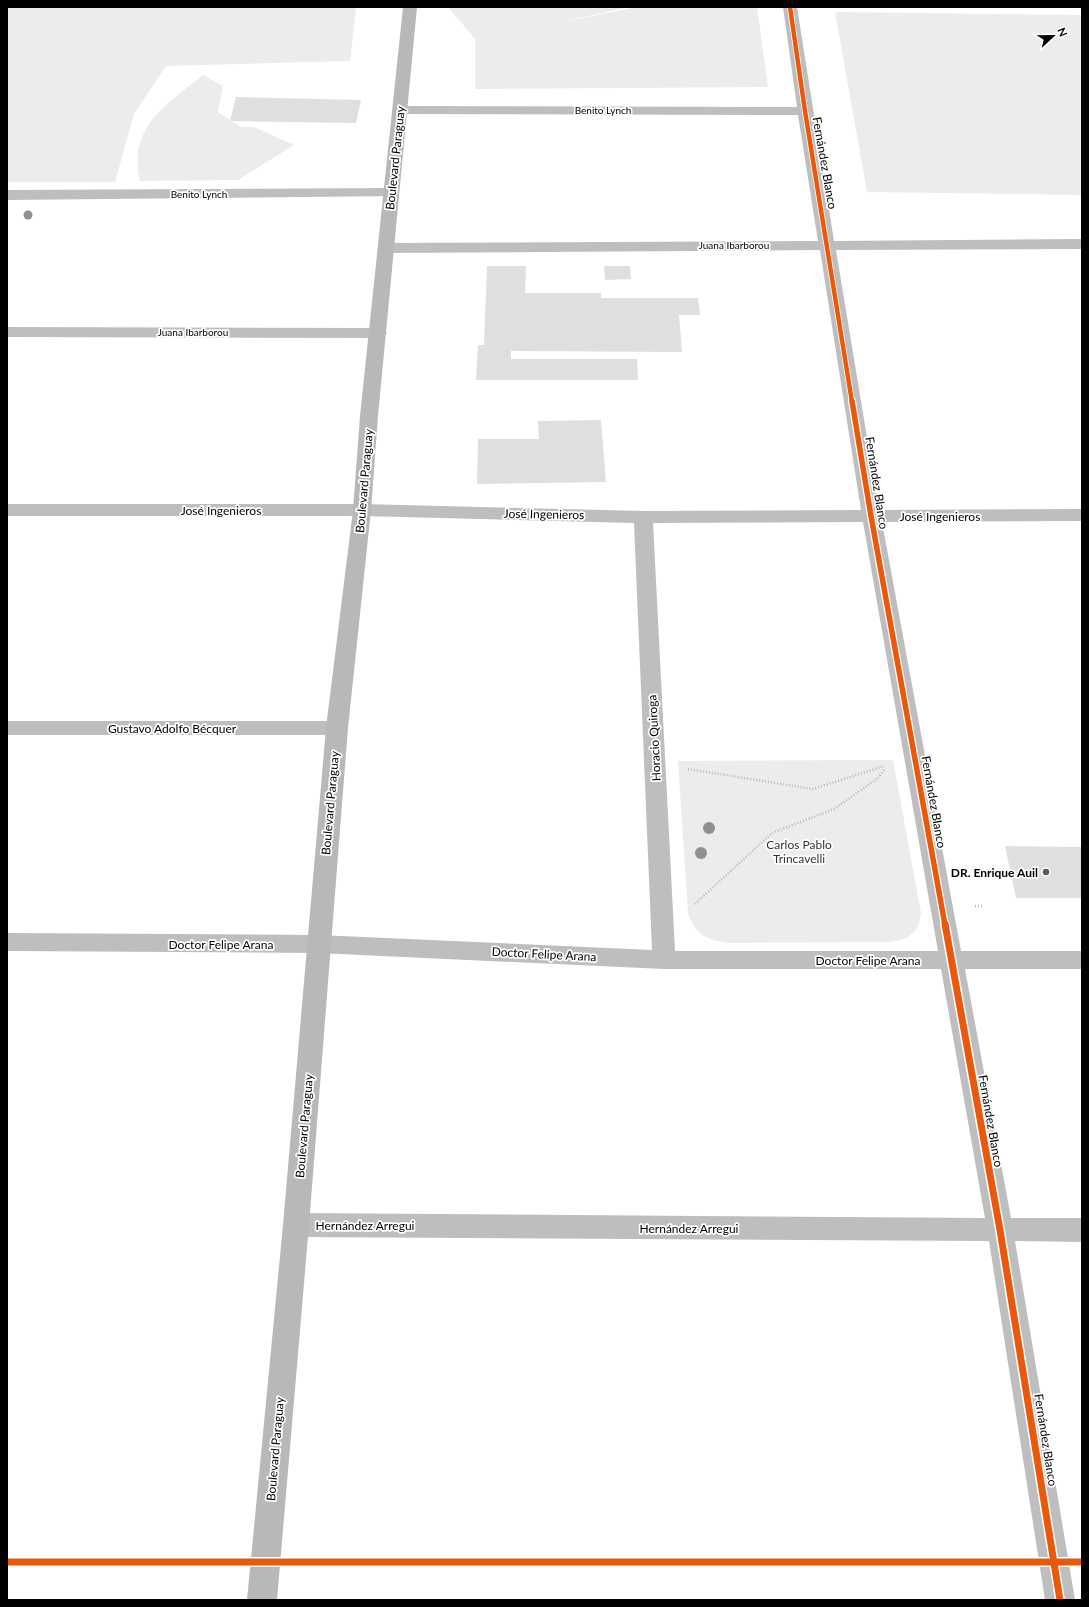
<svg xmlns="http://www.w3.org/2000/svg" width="1089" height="1607" viewBox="0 0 1089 1607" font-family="Lato,sans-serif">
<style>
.green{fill:#ececec}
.building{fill:#dfdfdf}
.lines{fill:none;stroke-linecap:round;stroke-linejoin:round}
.path{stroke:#b9b9b9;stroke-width:2.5;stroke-dasharray:1 2;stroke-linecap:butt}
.street{fill:#bebebe;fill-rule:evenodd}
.secondary{fill:#b8b8b8;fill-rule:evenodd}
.cycleway-far2-casing{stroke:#fff;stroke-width:6}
.cycleway-far1-casing{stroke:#fff;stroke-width:8}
.cycleway-casing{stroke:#fff;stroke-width:10}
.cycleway-far2{stroke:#e8590c;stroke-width:4.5}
.cycleway-far1{stroke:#e8590c;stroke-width:5.5}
.cycleway{stroke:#e8590c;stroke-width:7}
.tree{fill:#8f8f8f}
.poi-dot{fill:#595959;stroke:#fff;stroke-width:1.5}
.labels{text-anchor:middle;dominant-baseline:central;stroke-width:3.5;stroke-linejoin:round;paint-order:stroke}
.far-street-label{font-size:10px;fill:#000;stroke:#fff}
.street-label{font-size:12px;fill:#000;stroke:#fff}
.park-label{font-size:12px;fill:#333;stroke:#fff}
.poi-label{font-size:12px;font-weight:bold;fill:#000;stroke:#fff;text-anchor:end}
</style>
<rect width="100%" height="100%" fill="#fff"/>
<!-- green -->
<g class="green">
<path d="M 7,7 L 356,7 L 350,61 L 166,66 L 134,114 L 115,182 L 7,182 Z"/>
<path d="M 448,7 L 629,7 L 552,24 L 637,7 L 757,7 L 768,87 L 475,89 L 475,39 Z"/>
<path d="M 835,12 L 1082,15 L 1082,195 L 867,192 Z"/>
<path d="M 203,75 L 223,86 L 218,112 L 241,127 L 254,127 L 294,145 L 238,180 L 140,181 C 127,127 167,104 203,75 Z"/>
<path d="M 893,760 L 921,913 C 919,933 908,940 889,942 L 729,943 C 707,940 695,935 688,913 L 678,761 Z"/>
</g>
<!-- building -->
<g class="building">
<path d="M 236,97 L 361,100 L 356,123 L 230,121 Z"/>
<path d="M 487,266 L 526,266 L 525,293 L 601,293 L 601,298 L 698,298 L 700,315 L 679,315 L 682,352 L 511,351 L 511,359 L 637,359 L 638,380 L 476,380 L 478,345 L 484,345 Z"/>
<path d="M 604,266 L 630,266 L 631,279 L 605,280 Z"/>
<path d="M 601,420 L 606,482 L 477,484 L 478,439 L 539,439 L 538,421 Z"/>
<path d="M 1005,846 L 1082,847 L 1082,898 L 1016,898 Z"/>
</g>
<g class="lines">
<!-- path -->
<g class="path">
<path d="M 688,769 L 813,789 L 884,766"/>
<path d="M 695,904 L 772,833 L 834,809 L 878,778 L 884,770"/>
<path d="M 975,906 L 983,906"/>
</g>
<!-- street -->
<g class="street">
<path d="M 783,7 L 797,7 L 834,241 L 1082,239 L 1082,249 L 836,250 L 879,510 L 1082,509 L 1082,521 L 882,522 L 961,951 L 1082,951 L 1082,969 L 965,969 L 1011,1218 L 1082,1218 L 1082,1242 L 1015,1241 L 1075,1600 L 1045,1600 L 989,1241 L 296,1237 L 287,1233 L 283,1225 L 287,1217 L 296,1213 L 985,1218 L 941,969 L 664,969 L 318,953 L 7,951 L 7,933 L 318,935 L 652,950 L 634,523 L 362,516 L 7,516 L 7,504 L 362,504 L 643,511 L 861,510 L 820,250 L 386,253 L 380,251 L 378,248 L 380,245 L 386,243 L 818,241 L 798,115 L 401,114 L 396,113 L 394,110 L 396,107 L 401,106 L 797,107 ZM 863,522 L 938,951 L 675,951 L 653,523 Z"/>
<path d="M 391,188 L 397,190 L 399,193 L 397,196 L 7,200 L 7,190 Z"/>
<path d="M 7,327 L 378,328 L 384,329 L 387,333 L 384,337 L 378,338 L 7,337 Z"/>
<path d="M 7,721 L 337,721 L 345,723 L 348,728 L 345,733 L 337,735 L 7,735 Z"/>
</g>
<!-- secondary -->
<path class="secondary" d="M 403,7 L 417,7 L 378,416 L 371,510 L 348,728 L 309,1225 L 277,1600 L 247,1600 L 283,1225 L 326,728 L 353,510 L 360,416 Z"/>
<defs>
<path id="cycleway-far2" d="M 790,7 L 805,111 L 852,402"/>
<path id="cycleway-far1" d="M 852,401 L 871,516 L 945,925"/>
<g id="cycleway">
<path d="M 945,924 L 1000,1230 L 1060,1600"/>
<path d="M 7,1562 L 1082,1562"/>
</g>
</defs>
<!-- cycleway-far2 casing -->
<use href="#cycleway-far2" class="cycleway-far2-casing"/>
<!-- cycleway-far1 casing -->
<use href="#cycleway-far1" class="cycleway-far1-casing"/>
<!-- cycleway casing -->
<use href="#cycleway" class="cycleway-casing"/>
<!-- cycleway-far2 -->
<use href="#cycleway-far2" class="cycleway-far2"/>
<!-- cycleway-far1 -->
<use href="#cycleway-far1" class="cycleway-far1"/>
<!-- cycleway -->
<use href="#cycleway" class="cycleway"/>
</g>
<!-- trees -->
<g class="tree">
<circle cx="28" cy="215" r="4.5"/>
<circle cx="709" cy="828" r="6"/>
<circle cx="701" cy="853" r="6"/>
</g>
<!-- markers -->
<circle class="poi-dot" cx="1046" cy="872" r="4"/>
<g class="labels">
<!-- far-street labels -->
<g class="far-street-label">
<text x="603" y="110">Benito Lynch</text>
<text x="199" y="194">Benito Lynch</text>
<text x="734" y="245">Juana Ibarborou</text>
<text x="193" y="332">Juana Ibarborou</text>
</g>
<!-- street labels -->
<g class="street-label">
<text transform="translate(395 158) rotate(-84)">Boulevard Paraguay</text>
<text transform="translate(825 163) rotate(80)">Fernández Blanco</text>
<text transform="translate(364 481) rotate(-85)">Boulevard Paraguay</text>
<text transform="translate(877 483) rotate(81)">Fernández Blanco</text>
<text x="221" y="510">José Ingenieros</text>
<text transform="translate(544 514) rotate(1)">José Ingenieros</text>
<text x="940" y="516">José Ingenieros</text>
<text x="172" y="728">Gustavo Adolfo Bécquer</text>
<text transform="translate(654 738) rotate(-93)">Horacio Quiroga</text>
<text transform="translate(934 802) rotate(80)">Fernández Blanco</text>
<text transform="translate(330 803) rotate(-85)">Boulevard Paraguay</text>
<text x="221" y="944">Doctor Felipe Arana</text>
<text transform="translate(544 954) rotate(3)">Doctor Felipe Arana</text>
<text x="868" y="960">Doctor Felipe Arana</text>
<text transform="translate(991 1121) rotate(80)">Fernández Blanco</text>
<text transform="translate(304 1126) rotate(-85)">Boulevard Paraguay</text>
<text x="365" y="1225">Hernández Arregui</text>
<text x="689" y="1228">Hernández Arregui</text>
<text transform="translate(1046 1440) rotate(81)">Fernández Blanco</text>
<text transform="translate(275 1449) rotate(-85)">Boulevard Paraguay</text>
</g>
<!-- park labels -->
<g class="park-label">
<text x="799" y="844">Carlos Pablo<tspan x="799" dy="14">Trincavelli</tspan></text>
</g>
<!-- poi labels -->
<g class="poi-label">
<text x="1038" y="872">DR. Enrique Auil</text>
</g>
</g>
<!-- border -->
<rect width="1089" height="1607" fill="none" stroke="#000000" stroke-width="16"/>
<!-- north arrow -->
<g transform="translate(1053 36) rotate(68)" stroke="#ffffff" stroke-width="3" paint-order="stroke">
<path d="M0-3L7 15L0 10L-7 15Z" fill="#000000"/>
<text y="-6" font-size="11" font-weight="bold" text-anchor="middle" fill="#000000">N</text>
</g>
</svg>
